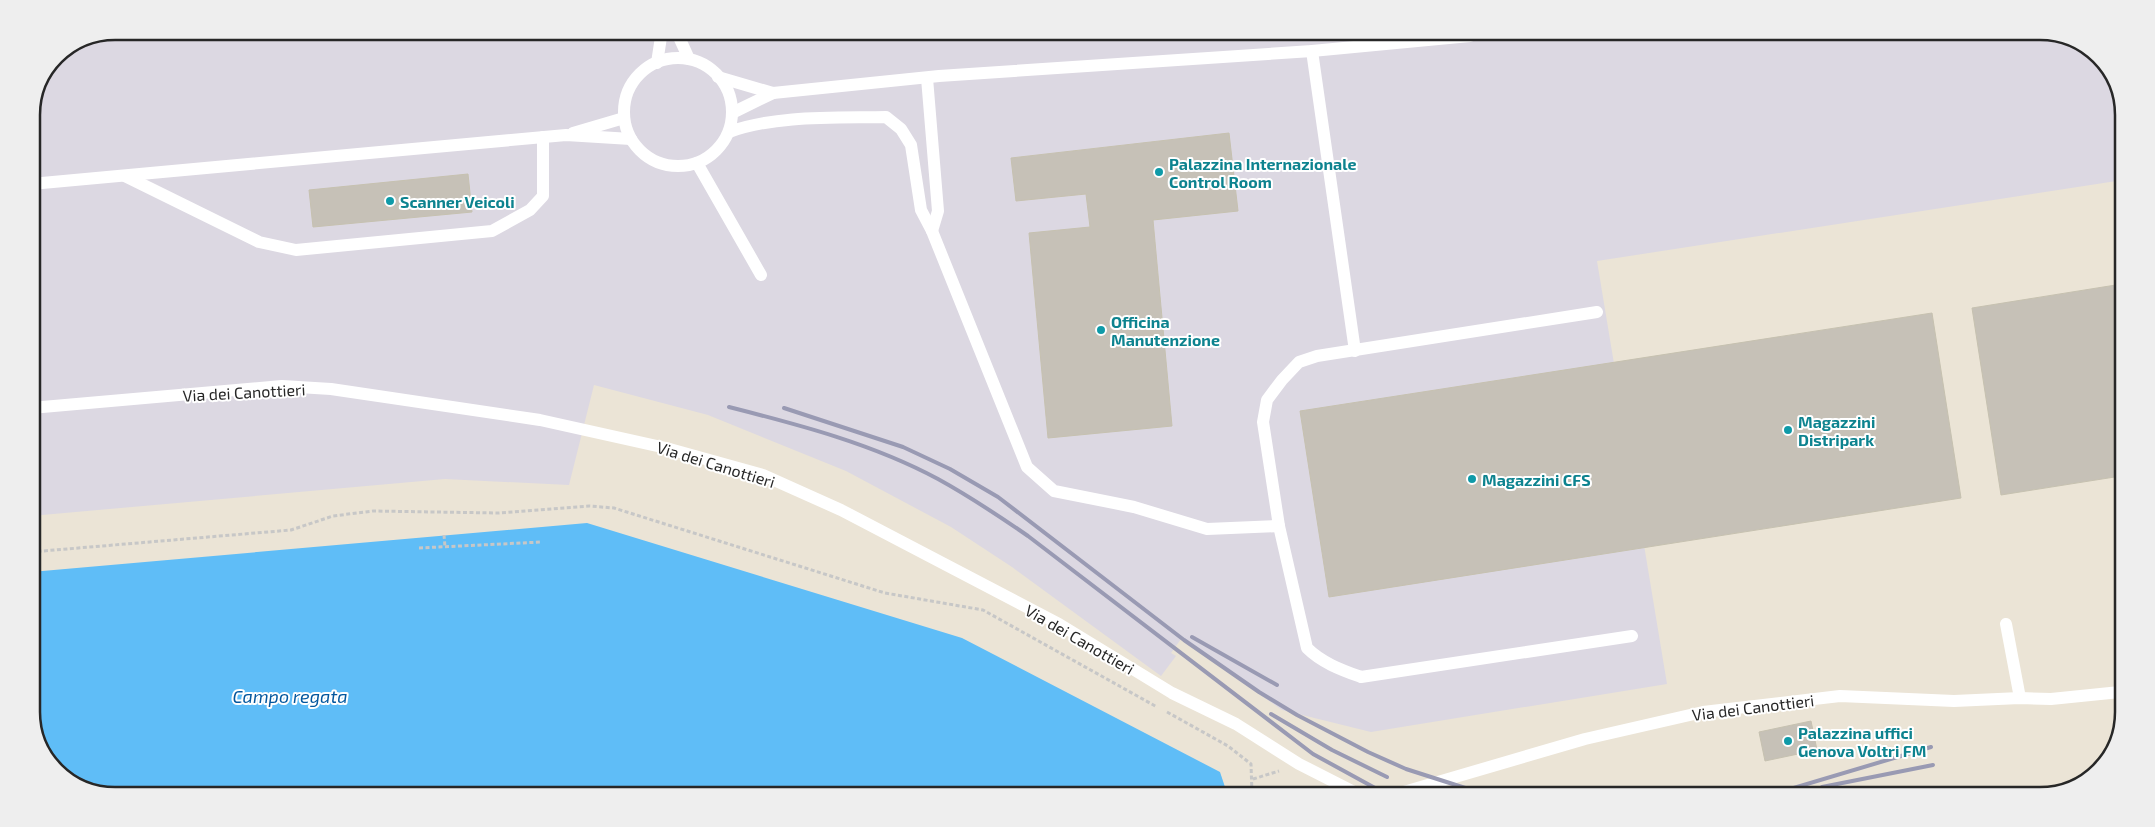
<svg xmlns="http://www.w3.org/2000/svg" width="2155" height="827" viewBox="0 0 2155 827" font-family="'Exo 2',sans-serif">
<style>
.industrial{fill:#dcd8e2}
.water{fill:#5fbdf7}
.building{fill:#c6c1b7;stroke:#c6c1b0}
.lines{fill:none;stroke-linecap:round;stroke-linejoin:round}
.path{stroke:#c7c7c7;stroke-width:3;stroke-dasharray:4 2.5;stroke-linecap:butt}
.lane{stroke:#fff;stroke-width:12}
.rail{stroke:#999ab3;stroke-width:4}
.culture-dot{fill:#0f9aa8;stroke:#fff;stroke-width:2}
.labels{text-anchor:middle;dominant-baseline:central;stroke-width:4;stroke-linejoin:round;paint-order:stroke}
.culture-label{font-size:16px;font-weight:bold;fill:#0d838f;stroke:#fff;text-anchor:start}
.street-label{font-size:16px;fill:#272727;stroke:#fff}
.water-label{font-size:18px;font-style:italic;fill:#03579e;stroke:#fff}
.rim{fill:none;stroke:#272727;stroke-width:2.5}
</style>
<rect width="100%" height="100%" fill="#ebe4d6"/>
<!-- industrial -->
<path class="industrial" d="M 2067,36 L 2107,64 L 2124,109 L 2123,180 L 1597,261 L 1667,684 L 1371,732 L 1282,710 L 1181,639 L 1171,653 L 1176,656 L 1161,676 L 1012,567 L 951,527 L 846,471 L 708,415 L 594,385 L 569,485 L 445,479 L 31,516 L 31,110 L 56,55 L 83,37 Z"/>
<!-- water -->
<path class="water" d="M 587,523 L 962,638 L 1220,772 L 1225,787 L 1231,794 L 88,791 L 49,763 L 31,718 L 31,572 Z"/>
<!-- building -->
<g class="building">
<path d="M 1229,133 L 1238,211 L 1153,220 L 1172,426 L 1048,438 L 1029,233 L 1090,227 L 1086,194 L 1016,201 L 1011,158 Z"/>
<path d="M 468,174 L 472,212 L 313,227 L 309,190 Z"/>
<path d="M 2122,284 L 2121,476 L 2001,495 L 1972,308 Z"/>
<path d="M 1932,313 L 1961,498 L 1329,597 L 1300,411 Z"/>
<path d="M 1811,721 L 1817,750 L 1765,761 L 1759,732 Z"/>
</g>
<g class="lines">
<!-- path -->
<g class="path">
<path d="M 444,535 L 445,547"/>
<path d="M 419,548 L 542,542"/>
<path d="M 31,552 L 291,530 L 333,516 L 373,511 L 498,513 L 589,506 L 614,508 L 885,593 L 983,610 L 1157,707"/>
<path d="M 1167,712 L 1228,746 L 1251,764 L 1252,794"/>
<path d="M 1253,779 L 1279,771"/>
</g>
<!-- lane -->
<g class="lane">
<path d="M 679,37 L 689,59"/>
<path d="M 1312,51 L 1355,351"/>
<circle cx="678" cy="112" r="54"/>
<path d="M 657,63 L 661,37"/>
<path d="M 718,77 L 773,93 L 939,76 L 1312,51 L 1470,36"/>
<path d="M 927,78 L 938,211 L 932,231"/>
<path d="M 732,113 L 773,93"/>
<path d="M 729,132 C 776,115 835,118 886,117 L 901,129 L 911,145 L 921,210 L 932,231 L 1027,467 L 1054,491 L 1134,507 L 1207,529 L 1279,526"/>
<path d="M 573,133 L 624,118"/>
<path d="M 697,163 L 761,275"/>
<path d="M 125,176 L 259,242 L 296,250 L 492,231 L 530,210 L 543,196 L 543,137"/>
<path d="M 31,184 L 566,135 L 631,139"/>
<path d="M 1597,312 L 1317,356 L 1299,362 L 1282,380 L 1267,400 L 1263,422 L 1279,526 L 1307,648 C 1322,663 1342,670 1361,677 L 1632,636"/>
<path d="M 31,408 L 282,386 L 331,389 L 540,420 L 666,448 L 763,475 L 841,510 L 1059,624 L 1172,693 L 1236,724 L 1299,764 L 1358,794"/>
<path d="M 2006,624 L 2020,698"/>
<path d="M 1397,794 L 1585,739 L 1703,712 L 1840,696 L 1954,701 L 2020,698 L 2051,699 L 2120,692"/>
</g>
<!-- rail -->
<g class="rail">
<path d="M 729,407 C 800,425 873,444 938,479 C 969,496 999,516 1028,536 L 1313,754 L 1386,794"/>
<path d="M 784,408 L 903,447 L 950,469 L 998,497 L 1184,640 L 1259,692 L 1297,715 L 1368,752 L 1406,769 L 1484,794"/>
<path d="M 1192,637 L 1277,685"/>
<path d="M 1271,714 L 1332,750 L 1387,777"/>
<path d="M 1822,787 L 1933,765"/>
<path d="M 1770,795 L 1931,747"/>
</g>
</g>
<!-- markers -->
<g class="culture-dot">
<circle cx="1159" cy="172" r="5"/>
<circle cx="390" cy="201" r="5"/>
<circle cx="1101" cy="330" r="5"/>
<circle cx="1788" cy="430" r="5"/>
<circle cx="1472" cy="479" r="5"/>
<circle cx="1788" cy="741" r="5"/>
</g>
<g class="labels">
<!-- culture labels -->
<g class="culture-label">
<text x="1169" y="163">Palazzina Internazionale<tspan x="1169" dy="18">Control Room</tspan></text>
<text x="400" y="201">Scanner Veicoli</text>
<text x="1111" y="321">Officina<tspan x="1111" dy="18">Manutenzione</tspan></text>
<text x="1798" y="421">Magazzini<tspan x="1798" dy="18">Distripark</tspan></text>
<text x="1482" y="479">Magazzini CFS</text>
<text x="1798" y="732">Palazzina uffici<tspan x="1798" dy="18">Genova Voltri FM</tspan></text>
</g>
<!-- street labels -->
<g class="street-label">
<text transform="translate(244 392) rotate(-3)">Via dei Canottieri</text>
<text transform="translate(716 464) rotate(17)">Via dei Canottieri</text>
<text transform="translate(1080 639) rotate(30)">Via dei Canottieri</text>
<text transform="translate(1753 707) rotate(-7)">Via dei Canottieri</text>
</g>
<!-- water labels -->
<g class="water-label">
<text x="290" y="696">Campo regata</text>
</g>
</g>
<!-- crop -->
<path d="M0 0H2155V827H0ZM115 40H2040A75 75 0 0 1 2115 115V712A75 75 0 0 1 2040 787H115A75 75 0 0 1 40 712V115A75 75 0 0 1 115 40Z" fill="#eee" fill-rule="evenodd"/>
<path class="rim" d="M115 40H2040A75 75 0 0 1 2115 115V712A75 75 0 0 1 2040 787H115A75 75 0 0 1 40 712V115A75 75 0 0 1 115 40Z"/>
</svg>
